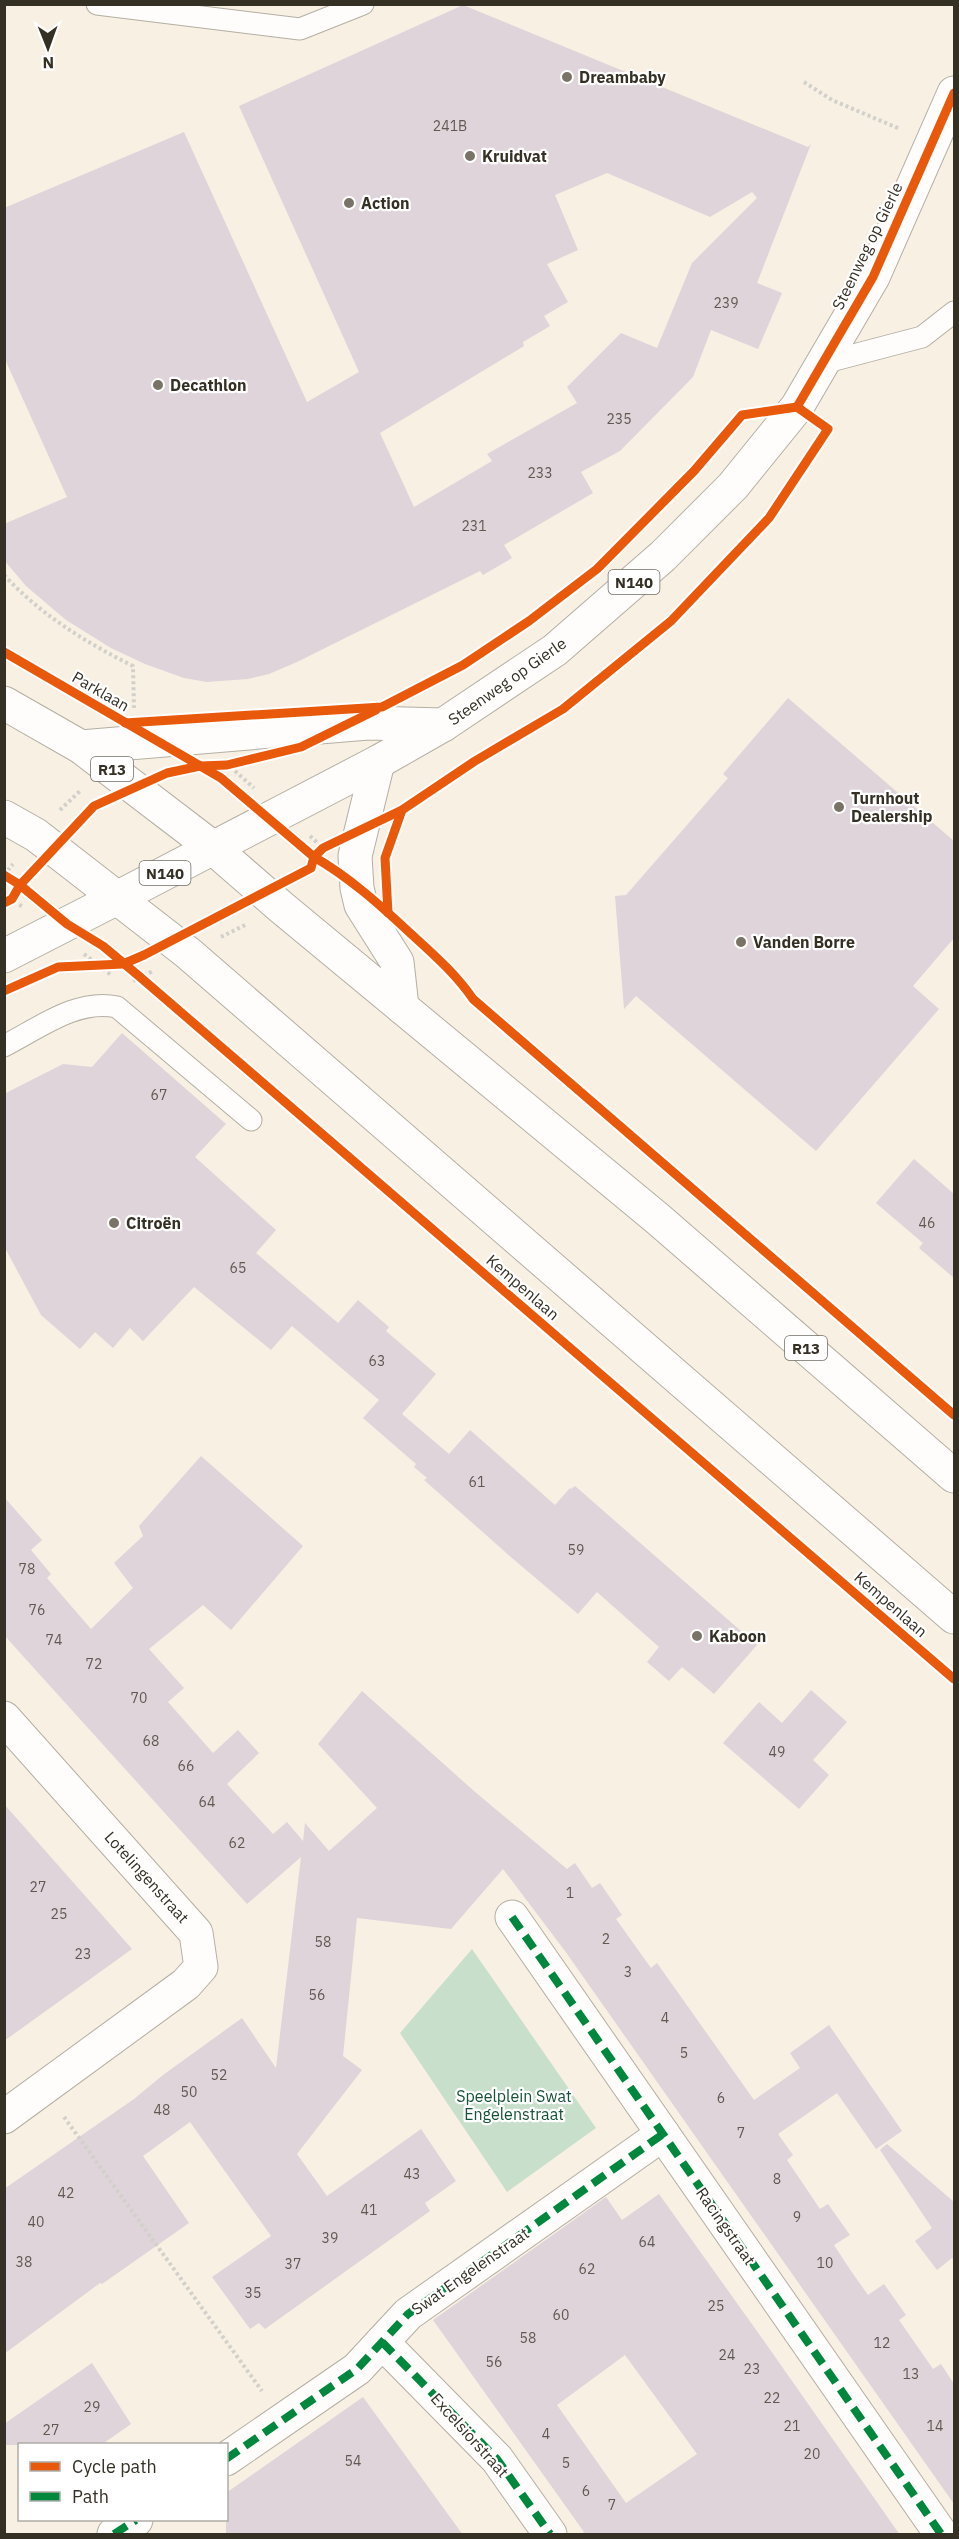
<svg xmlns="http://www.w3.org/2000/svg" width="959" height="2539" viewBox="0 0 959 2539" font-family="'IBM Plex Sans',sans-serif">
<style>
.green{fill:#c8e0cb}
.building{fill:#dfd4da;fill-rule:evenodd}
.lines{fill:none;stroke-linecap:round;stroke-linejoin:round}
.lane-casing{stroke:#b4afa3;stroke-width:23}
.street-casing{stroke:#b4afa3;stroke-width:35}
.secondary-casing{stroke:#b4afa3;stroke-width:35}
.primary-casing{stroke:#b4afa3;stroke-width:35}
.path{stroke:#d2d0cb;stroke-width:4;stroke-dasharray:3 3;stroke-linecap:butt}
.lane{stroke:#fefdfb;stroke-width:21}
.street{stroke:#fefdfb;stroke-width:33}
.secondary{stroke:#fefdfb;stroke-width:33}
.primary{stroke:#fefdfb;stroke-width:33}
.quiet{stroke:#00873e;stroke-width:8;stroke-dasharray:15 8;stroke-linecap:butt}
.cycleway-casing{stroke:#fff;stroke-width:13}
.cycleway{stroke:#e8590c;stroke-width:9}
.poi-dot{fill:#797367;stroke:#fff;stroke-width:2}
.labels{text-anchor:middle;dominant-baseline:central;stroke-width:4.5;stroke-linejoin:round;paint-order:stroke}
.number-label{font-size:14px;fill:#605952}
.shield{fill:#fff;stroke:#726e66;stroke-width:1.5}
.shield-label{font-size:15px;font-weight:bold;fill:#353024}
.poi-label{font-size:16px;font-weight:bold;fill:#353024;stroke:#fff;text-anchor:start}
.street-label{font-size:16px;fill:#353024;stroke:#fff}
.park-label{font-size:16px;fill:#145239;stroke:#fff}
</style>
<rect width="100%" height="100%" fill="#f7f0e3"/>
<!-- green -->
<path class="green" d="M 472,1949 L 596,2128 L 507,2192 L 400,2033 Z"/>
<!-- building -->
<g class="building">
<path d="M 463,5 L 808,147 L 811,144 L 757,283 L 782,293 L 758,349 L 711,330 L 693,377 L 620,451 L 581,472 L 593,493 L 504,545 L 512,558 L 483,575 L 480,571 L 297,662 L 269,674 L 248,679 L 207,682 L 184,678 L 145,664 L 111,648 L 66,620 L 26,586 L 4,560 L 4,524 L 67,497 L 4,357 L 4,208 L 184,132 L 307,402 L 359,372 L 239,106 ZM 607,173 L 710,217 L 752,192 L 757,198 L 692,263 L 657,348 L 621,333 L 567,387 L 577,403 L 487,454 L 492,461 L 414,507 L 380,433 L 524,346 L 523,342 L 550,326 L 544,316 L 568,302 L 547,264 L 578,250 L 555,195 Z"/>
<path d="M 788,698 L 954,841 L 954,938 L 913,986 L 939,1009 L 816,1151 L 636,996 L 624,1009 L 615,896 L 626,895 L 728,778 L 723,774 Z"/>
<path d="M 122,1033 L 226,1124 L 195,1157 L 276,1230 L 256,1253 L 338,1323 L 358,1300 L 389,1327 L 386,1331 L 436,1374 L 402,1414 L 449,1454 L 470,1430 L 555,1505 L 570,1488 L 571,1489 L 575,1486 L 757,1645 L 714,1694 L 682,1667 L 669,1681 L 647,1662 L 659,1647 L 597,1592 L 578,1614 L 512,1558 L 424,1480 L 427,1478 L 414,1467 L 416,1464 L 363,1418 L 379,1400 L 292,1326 L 271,1350 L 194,1287 L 143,1341 L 130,1328 L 113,1348 L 95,1332 L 80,1349 L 41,1315 L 4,1246 L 4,1094 L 63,1064 L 92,1067 Z"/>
<path d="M 914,1159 L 954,1194 L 954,1278 L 919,1248 L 923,1243 L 876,1203 Z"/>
<path d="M 201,1456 L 303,1546 L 231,1630 L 203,1605 L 149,1649 L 184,1688 L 168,1702 L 213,1753 L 238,1730 L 259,1753 L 227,1784 L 273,1834 L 287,1822 L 303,1841 L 305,1823 L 329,1851 L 377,1808 L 318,1744 L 362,1691 L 474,1791 L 567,1869 L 575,1863 L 592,1888 L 600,1883 L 622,1915 L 616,1919 L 651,1968 L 657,1963 L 754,2100 L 800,2068 L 790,2053 L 829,2025 L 902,2131 L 876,2149 L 837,2093 L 778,2134 L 793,2155 L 787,2160 L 820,2209 L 828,2204 L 850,2235 L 834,2245 L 851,2271 L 868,2295 L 884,2284 L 906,2315 L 899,2320 L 933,2369 L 941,2364 L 954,2384 L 954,2504 L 565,1951 L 503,1869 L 451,1929 L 357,1918 L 343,2056 L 362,2070 L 297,2154 L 327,2196 L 421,2129 L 456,2181 L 425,2203 L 430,2211 L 265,2329 L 259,2323 L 250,2329 L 212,2277 L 271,2236 L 190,2122 L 143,2156 L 189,2223 L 102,2284 L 100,2283 L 4,2354 L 4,2189 L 134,2099 L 163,2075 L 242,2018 L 276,2068 L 301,1857 L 247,1904 L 4,1635 L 4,1497 L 42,1540 L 31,1550 L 51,1574 L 47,1578 L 91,1629 L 133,1588 L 114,1563 L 143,1536 L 139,1526 Z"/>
<path d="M 811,1690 L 847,1722 L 813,1760 L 829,1775 L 799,1809 L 723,1743 L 759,1702 L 782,1723 Z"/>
<path d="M 4,1804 L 132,1949 L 4,2041 Z"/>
<path d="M 887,2144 L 954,2202 L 954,2261 L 952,2258 L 937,2270 L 915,2241 L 932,2228 L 880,2150 Z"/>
<path d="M 659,2194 L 764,2341 L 900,2535 L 581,2535 L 584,2532 L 433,2320 L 606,2197 L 622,2220 ZM 625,2355 L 697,2454 L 626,2503 L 557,2405 Z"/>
<path d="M 92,2363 L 131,2424 L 101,2445 L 4,2445 L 4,2424 Z"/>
<path d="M 363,2397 L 463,2535 L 226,2535 L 226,2493 Z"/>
</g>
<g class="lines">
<defs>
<g id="lane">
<path d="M 97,4 L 300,29 L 363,4"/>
<path d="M 823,363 L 922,337 L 954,312"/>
<path d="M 4,1046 C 39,1028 78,998 117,1007 L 251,1120"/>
</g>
<g id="street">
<path d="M 4,1718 L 196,1933 L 201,1967 L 186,1984 L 4,2117"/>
<path d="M 512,1917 L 941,2534"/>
<path d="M 382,2342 L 497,2459 L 550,2534"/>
<path d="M 226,2459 L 357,2369 L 408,2314 L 663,2134"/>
<path d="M 114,2534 L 136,2520"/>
</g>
<path id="secondary" d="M 4,956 L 117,898"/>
<g id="primary">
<path d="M 4,703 L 81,747 L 212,847 L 281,907 L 658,1219 L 954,1476"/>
<path d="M 81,747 L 368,723 L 443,725"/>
<path d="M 378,762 L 355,856 L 357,888 L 361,905 L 397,962 L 402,1007"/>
<path d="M 4,817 L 36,835 L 188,953 L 954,1617"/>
<path d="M 117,898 L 378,762 L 443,725 L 555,650 L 663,556 L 733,486 L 797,407 L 873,277 L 954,93"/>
</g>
</defs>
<!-- lane casing -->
<use href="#lane" class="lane-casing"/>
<!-- street casing -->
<use href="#street" class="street-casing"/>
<!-- secondary casing -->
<use href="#secondary" class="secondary-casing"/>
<!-- primary casing -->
<use href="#primary" class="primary-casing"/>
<!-- path -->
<g class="path">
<path d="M 804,82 L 832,100 L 900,129"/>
<path d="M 4,575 C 41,615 85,642 133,666 L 134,708"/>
<path d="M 235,771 L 254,788"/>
<path d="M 60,810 L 80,791"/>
<path d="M 310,836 L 322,847"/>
<path d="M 4,875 L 13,864"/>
<path d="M 4,895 L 23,907"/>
<path d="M 221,937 L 247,924"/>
<path d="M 84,954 L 111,975"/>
<path d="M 133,981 L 153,971"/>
<path d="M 64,2117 L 262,2391"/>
</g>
<!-- lane -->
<use href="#lane" class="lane"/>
<!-- street -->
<use href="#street" class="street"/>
<!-- secondary -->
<use href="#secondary" class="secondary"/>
<!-- primary -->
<use href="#primary" class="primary"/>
<!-- quiet -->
<g class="quiet">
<path d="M 512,1917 L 941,2534"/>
<path d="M 382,2342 L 497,2459 L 550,2534"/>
<path d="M 226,2459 L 357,2369 L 408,2314 L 663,2134"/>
<path d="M 114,2534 L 136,2520"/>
</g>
<defs>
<g id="cycleway">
<path d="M 797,407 L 873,277 L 954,93"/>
<path d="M 4,652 L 221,778 L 314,857 C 349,877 380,905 409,932 C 433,954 455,973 473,999 L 954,1415"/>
<path d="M 4,875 L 20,885 L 67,924 L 103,946 L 140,977 L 954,1679"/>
<path d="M 4,903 L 12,899 L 20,885 L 94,806 L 167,773 L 200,766 L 227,765 L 301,747 L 376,710"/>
<path d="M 388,913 L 385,858 L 402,810"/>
<path d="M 4,991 L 58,967 L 123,964 L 144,955 L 311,868 L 314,857 L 323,848 L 402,810 L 475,761 L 563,709 L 671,621 L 769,518 L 828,429 L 797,407 L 742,415 L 694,471 L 597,569 L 529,621 L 463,665 L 382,707 L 125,723"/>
</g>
</defs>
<!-- cycleway casing -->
<use href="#cycleway" class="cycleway-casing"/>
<!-- cycleway -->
<use href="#cycleway" class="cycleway"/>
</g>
<!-- markers -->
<g class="poi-dot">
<circle cx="567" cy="77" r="6"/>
<circle cx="470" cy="156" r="6"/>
<circle cx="349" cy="203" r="6"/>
<circle cx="158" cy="385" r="6"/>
<circle cx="839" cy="807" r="6"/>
<circle cx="741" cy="942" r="6"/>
<circle cx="114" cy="1223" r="6"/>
<circle cx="697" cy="1636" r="6"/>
</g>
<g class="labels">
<!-- number labels -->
<g class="number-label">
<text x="450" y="126">241B</text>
<text x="726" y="303">239</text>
<text x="619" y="419">235</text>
<text x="540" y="473">233</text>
<text x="474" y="526">231</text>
<text x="159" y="1095">67</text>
<text x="927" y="1223">46</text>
<text x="238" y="1268">65</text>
<text x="377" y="1361">63</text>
<text x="477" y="1482">61</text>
<text x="576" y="1550">59</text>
<text x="27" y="1569">78</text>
<text x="37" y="1610">76</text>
<text x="54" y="1640">74</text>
<text x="94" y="1664">72</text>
<text x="139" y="1698">70</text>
<text x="151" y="1741">68</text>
<text x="777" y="1752">49</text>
<text x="186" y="1766">66</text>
<text x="207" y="1802">64</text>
<text x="237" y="1843">62</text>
<text x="38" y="1887">27</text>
<text x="570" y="1893">1</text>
<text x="59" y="1914">25</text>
<text x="606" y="1939">2</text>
<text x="323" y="1942">58</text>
<text x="83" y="1954">23</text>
<text x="628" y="1972">3</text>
<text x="317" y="1995">56</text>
<text x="665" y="2018">4</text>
<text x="684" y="2053">5</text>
<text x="219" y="2075">52</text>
<text x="189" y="2092">50</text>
<text x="721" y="2098">6</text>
<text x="162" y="2110">48</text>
<text x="741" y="2133">7</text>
<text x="412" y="2174">43</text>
<text x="777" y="2179">8</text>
<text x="66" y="2193">42</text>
<text x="369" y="2210">41</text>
<text x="797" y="2217">9</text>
<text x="36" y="2222">40</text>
<text x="330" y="2238">39</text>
<text x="647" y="2242">64</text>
<text x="24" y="2262">38</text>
<text x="825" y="2263">10</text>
<text x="293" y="2264">37</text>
<text x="587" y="2269">62</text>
<text x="253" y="2293">35</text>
<text x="716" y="2306">25</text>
<text x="561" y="2315">60</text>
<text x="528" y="2338">58</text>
<text x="882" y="2343">12</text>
<text x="727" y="2355">24</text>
<text x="494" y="2362">56</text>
<text x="752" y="2369">23</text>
<text x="911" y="2374">13</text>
<text x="772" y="2398">22</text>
<text x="92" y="2407">29</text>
<text x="792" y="2426">21</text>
<text x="935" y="2426">14</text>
<text x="51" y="2430">27</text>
<text x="546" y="2434">4</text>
<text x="812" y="2454">20</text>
<text x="353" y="2461">54</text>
<text x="566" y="2463">5</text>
<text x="586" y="2491">6</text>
<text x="612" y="2505">7</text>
</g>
<!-- shield labels -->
<g class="shield">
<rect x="608.5" y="570" width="51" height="24" rx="4.5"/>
<rect x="91" y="757" width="42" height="24" rx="4.5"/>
<rect x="139.5" y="861" width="51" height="24" rx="4.5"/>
<rect x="785" y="1336" width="42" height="24" rx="4.5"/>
</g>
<g class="shield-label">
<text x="634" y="582">N140</text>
<text x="112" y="769">R13</text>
<text x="165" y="873">N140</text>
<text x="806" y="1348">R13</text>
</g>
<!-- poi labels -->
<g class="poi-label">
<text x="579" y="77">Dreambaby</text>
<text x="482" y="156">Kruidvat</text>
<text x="361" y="203">Action</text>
<text x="170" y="385">Decathlon</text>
<text x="851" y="798">Turnhout<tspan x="851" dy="18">Dealership</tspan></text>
<text x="753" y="942">Vanden Borre</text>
<text x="126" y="1223">Citroën</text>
<text x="709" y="1636">Kaboon</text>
</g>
<!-- street labels -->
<g class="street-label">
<text transform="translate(867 246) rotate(-64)">Steenweg op Gierle</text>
<text transform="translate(507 681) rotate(-35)">Steenweg op Gierle</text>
<text transform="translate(101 691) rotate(30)">Parklaan</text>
<text transform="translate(523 1287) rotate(41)">Kempenlaan</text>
<text transform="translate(891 1604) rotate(41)">Kempenlaan</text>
<text transform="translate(147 1877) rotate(48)">Lotelingenstraat</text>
<text transform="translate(726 2226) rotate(55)">Racingstraat</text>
<text transform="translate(470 2271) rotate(-35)">Swat Engelenstraat</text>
<text transform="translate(470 2435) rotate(48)">Excelsiorstraat</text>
</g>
<!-- park labels -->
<g class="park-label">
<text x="514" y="2096">Speelplein Swat<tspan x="514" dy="18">Engelenstraat</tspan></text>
</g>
</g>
<!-- border -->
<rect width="959" height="2539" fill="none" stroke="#353024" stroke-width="12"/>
<!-- legend -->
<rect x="18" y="2443" width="210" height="78" fill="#ffffff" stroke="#aeaca7" stroke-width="1.5"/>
<rect x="30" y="2462" width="30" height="9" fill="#e8590c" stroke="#aeaca7" stroke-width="1.5"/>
<text x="72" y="2473" font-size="18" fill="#353024">Cycle path</text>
<rect x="30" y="2492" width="30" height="9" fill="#00873e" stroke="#aeaca7" stroke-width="1.5"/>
<text x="72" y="2503" font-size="18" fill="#353024">Path</text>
<!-- north arrow -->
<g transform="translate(48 48) rotate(179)" stroke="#ffffff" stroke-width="4.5" paint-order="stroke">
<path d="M0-4.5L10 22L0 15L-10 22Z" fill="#353024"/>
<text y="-9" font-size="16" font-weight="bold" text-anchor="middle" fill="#353024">N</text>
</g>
</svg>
